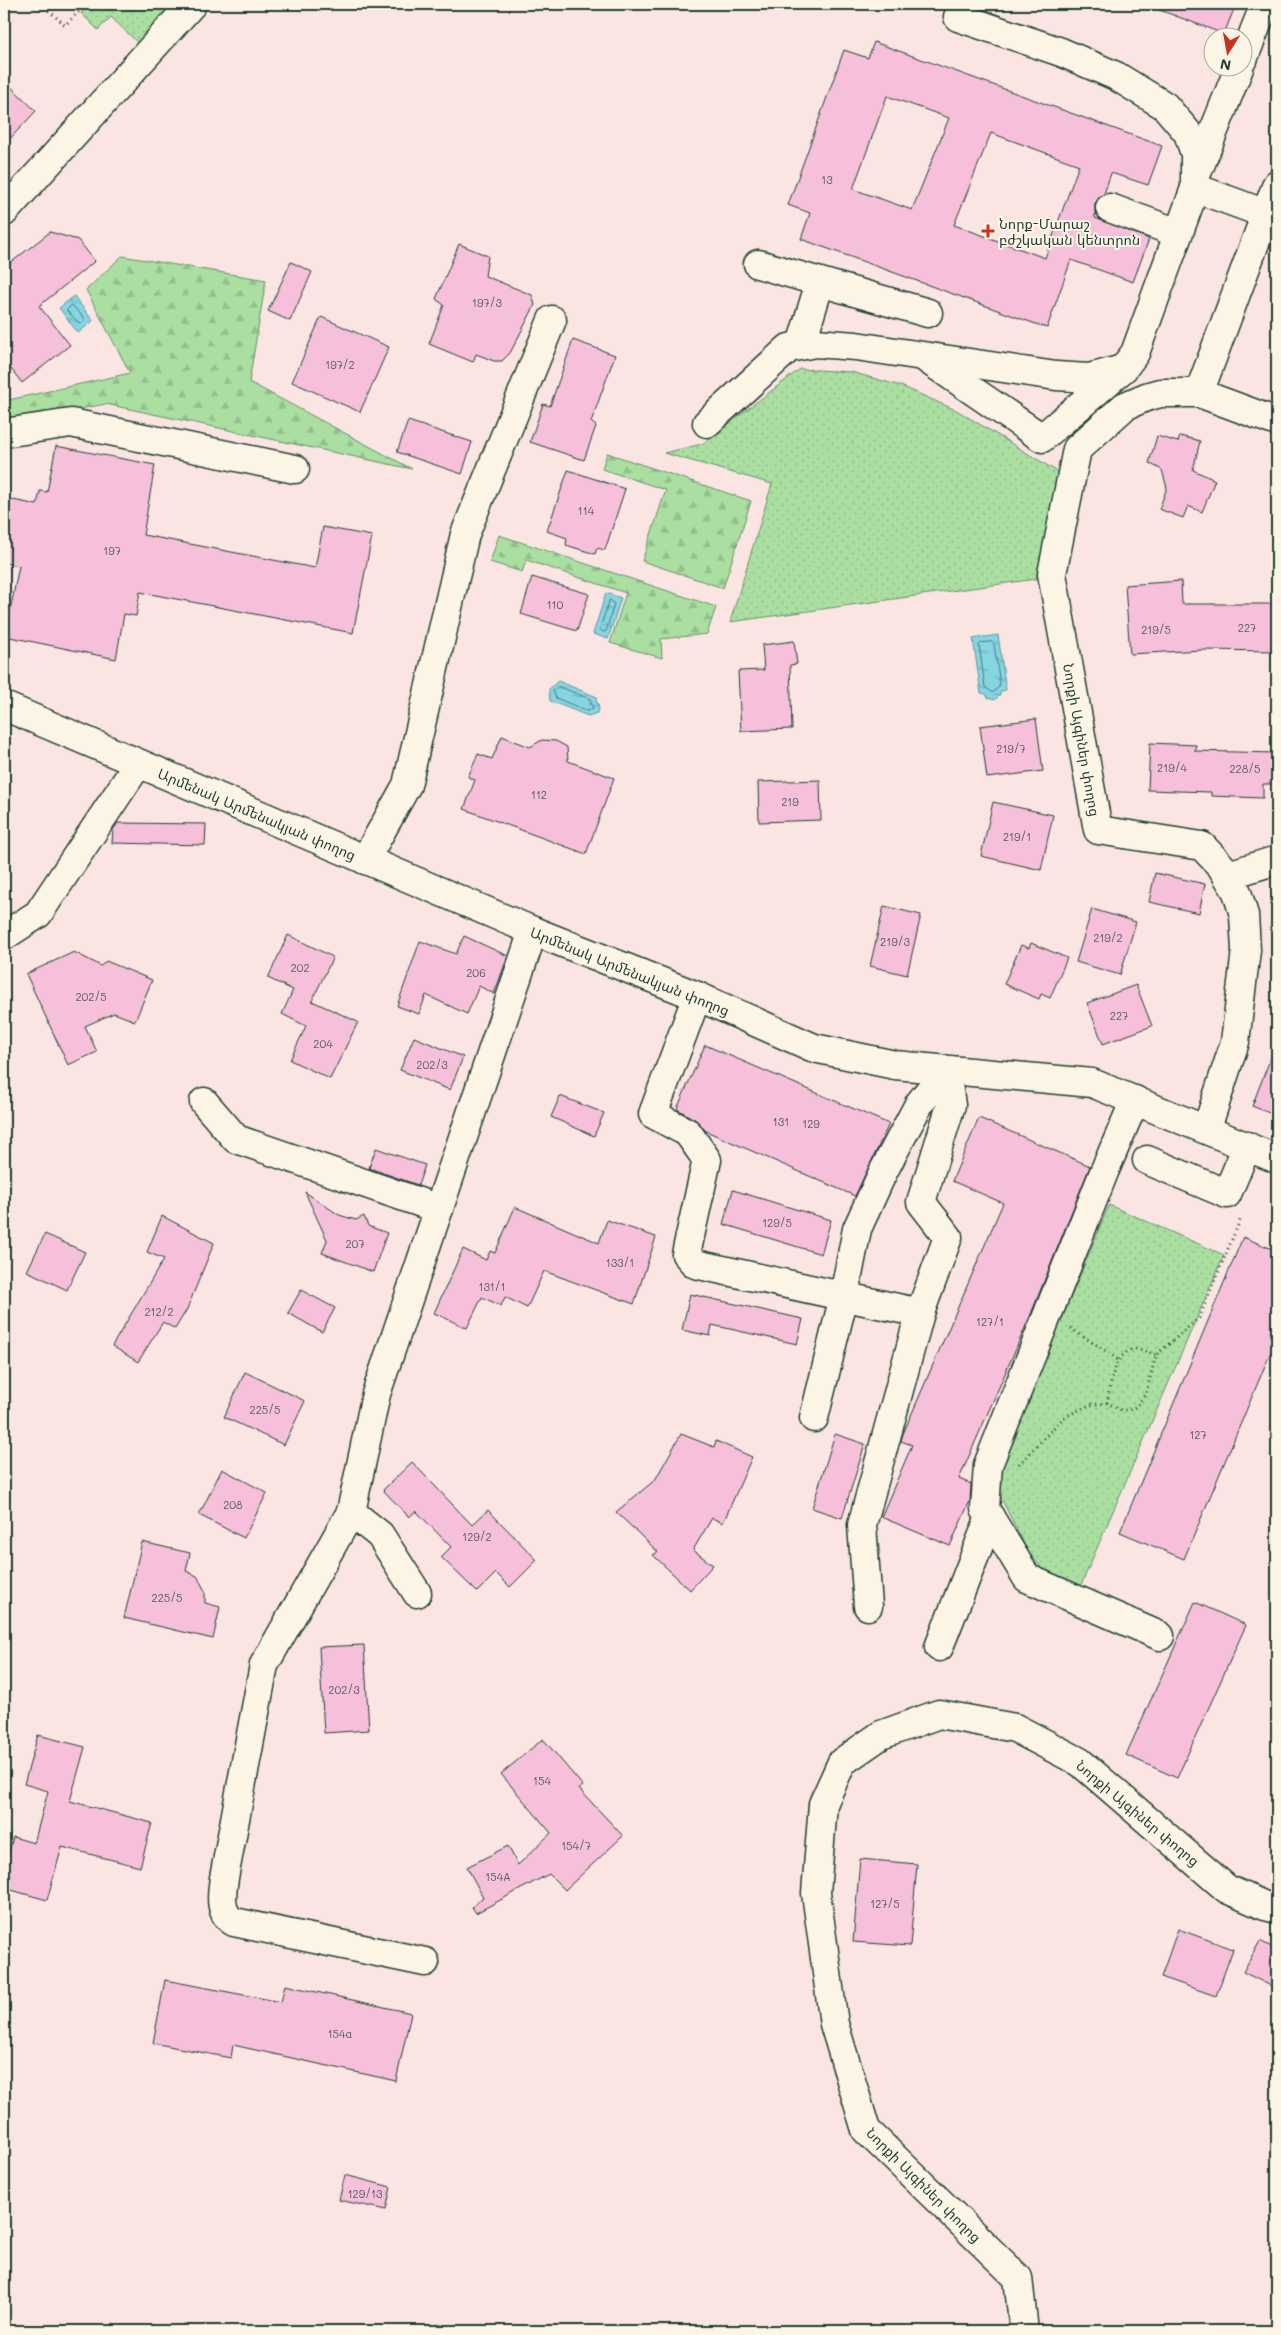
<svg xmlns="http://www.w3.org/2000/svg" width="1281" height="2335" viewBox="0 0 1281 2335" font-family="Mali,'Noto Sans Armenian',sans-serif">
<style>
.green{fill:url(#green-dots);stroke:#648e6a}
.forest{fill:url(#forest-firs);stroke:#648e6a}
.water{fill:url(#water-ripples);stroke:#5d989d}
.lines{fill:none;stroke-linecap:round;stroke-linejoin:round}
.shore{stroke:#487a7a;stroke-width:1}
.building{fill:#f6c0db;stroke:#1f3d34;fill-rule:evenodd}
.minor-casing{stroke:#1f3d34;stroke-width:31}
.major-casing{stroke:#1f3d34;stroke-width:31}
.path{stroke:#1f3d34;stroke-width:3;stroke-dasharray:1 4;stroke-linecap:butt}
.minor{stroke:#fcf5e5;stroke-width:28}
.major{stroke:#fcf5e5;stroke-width:28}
.poi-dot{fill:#c8321e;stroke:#fcf5e5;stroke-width:2}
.labels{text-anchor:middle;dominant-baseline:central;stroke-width:4;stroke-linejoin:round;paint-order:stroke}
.number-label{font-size:11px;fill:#555e5e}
.poi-label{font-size:14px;fill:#1f3d34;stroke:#fcf5e5;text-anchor:start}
.street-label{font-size:14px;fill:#1f3d34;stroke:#fcf5e5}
</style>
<defs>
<pattern id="green-dots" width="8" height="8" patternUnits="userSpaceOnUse" patternTransform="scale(1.25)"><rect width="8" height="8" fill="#aadfa1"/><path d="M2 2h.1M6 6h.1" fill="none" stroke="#92c08b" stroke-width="1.8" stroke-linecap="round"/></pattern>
<pattern id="forest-firs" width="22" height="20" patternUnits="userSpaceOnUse" patternTransform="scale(1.25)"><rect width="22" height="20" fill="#aadfa1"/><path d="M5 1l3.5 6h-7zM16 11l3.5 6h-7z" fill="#92c08b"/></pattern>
<pattern id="water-ripples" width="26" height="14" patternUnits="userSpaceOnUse" patternTransform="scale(1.25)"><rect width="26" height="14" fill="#86d5e3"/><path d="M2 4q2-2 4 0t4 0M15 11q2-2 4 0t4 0" fill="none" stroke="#6daeb9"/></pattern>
</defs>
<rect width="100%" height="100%" fill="#fae5e2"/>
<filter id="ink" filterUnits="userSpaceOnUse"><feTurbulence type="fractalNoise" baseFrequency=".02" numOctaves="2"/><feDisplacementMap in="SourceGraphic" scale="10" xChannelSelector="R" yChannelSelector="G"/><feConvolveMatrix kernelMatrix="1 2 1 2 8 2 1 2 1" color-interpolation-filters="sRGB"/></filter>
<g filter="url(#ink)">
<!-- green -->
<g class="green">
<path d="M 91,4 L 179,4 L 139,44 L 111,17 L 98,30 L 81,13 Z"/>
<path d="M 800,369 L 851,372 L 901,386 L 958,411 L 1058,472 L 1036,579 L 730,622 L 772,484 L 664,453 L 702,444 Z"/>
<path d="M 1109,1205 L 1224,1255 L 1078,1592 L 1046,1573 L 1028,1552 L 994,1484 Z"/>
</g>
<!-- forest -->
<g class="forest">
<path d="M 122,256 L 266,280 L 249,382 L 412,469 L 106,404 L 4,423 L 4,401 L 130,373 L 86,290 Z"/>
<path d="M 607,453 L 751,501 L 723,588 L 642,561 L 666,490 L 602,469 Z"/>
<path d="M 499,535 L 716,607 L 707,634 L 661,639 L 662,658 L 610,643 L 626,593 L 526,560 L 522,572 L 490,562 Z"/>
</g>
<!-- water -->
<g class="water">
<path d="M 74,296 L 93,321 L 78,333 L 59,308 Z"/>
<path d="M 606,593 L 621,598 L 608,639 L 593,634 Z"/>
<path d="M 998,635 L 1006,690 L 1001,691 L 999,696 L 995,700 L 988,698 L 986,694 L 981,693 L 973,639 Z"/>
<path d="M 558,681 L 597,697 L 596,700 L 599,708 L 597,713 L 588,716 L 550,701 C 549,685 546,692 558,681 Z"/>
</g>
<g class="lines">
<!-- shore -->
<g class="shore">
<path d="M 72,305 L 85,319 L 80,324 L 67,311 Z"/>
<path d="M 610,600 L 614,604 L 606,631 L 603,632 L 600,629 Z"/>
<path d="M 992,642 L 994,644 L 1000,685 L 993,693 L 985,687 L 979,645 L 981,643 Z"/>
<path d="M 560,687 L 590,699 L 593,709 L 587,711 L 556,698 L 553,691 Z"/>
</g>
</g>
<!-- building -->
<g class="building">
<path d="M 1149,4 L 1236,4 L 1224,34 L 1149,6 Z"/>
<path d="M 874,42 L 1162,146 L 1148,185 L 1111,173 L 1104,194 L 1095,203 L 1095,218 L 1149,239 L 1133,282 L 1071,260 L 1047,328 L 801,239 L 810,213 L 788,205 L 844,50 L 868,58 ZM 887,96 L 949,118 L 912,210 L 853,189 ZM 991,133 L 1079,165 L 1045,258 L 954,225 Z"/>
<path d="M 4,80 L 36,111 L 4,145 Z"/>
<path d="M 50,232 L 78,240 L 95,261 L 39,306 L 70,345 L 22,383 L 4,360 L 4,268 Z"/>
<path d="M 459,244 L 488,256 L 485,276 L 532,295 L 535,305 L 510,353 L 502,361 L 494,361 L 476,354 L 473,362 L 429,344 L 444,305 L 436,299 Z"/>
<path d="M 291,262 L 312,272 L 290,321 L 268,311 Z"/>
<path d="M 321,317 L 389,347 L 360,412 L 292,382 Z"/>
<path d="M 573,340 L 615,355 L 591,422 L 596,426 L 584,460 L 530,442 L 543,404 L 550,406 Z"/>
<path d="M 408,421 L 472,442 L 462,474 L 397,452 Z"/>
<path d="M 1157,436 L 1178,442 L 1180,436 L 1200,441 L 1193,470 L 1215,480 L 1202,512 L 1188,506 L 1183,518 L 1159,509 L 1167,488 L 1162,470 L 1149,463 Z"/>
<path d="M 56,446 L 155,465 L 143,535 L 315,568 L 323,527 L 372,536 L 353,633 L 140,592 L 136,616 L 124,614 L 116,659 L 5,636 L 19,566 L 4,563 L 4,498 L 37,505 L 40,491 L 47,492 Z"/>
<path d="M 568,470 L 625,489 L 605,550 L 597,548 L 595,554 L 566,545 L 567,538 L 547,531 Z"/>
<path d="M 532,577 L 589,594 L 577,631 L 521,614 Z"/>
<path d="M 1181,581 L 1182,604 L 1277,604 L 1277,651 L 1201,650 L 1130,654 L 1125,585 Z"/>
<path d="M 794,641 L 797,664 L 790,665 L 792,729 L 741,731 L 738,671 L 764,670 L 762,645 Z"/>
<path d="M 1036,719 L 1043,771 L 987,778 L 980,726 Z"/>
<path d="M 502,736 L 530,747 L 542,740 L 556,741 L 567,747 L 568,761 L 614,778 L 586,854 L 464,809 L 475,780 L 468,777 L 478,754 L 492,759 Z"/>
<path d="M 1150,743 L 1196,745 L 1195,751 L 1277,753 L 1277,784 L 1263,784 L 1263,798 L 1211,796 L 1211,792 L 1148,790 Z"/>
<path d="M 820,780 L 821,820 L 759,822 L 758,782 Z"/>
<path d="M 993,802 L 1053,815 L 1041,870 L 981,856 Z"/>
<path d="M 118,823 L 206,824 L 205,845 L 112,843 L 113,830 Z"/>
<path d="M 1155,873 L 1205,884 L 1199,913 L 1149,902 Z"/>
<path d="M 884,906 L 921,915 L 907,975 L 870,966 Z"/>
<path d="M 1092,909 L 1136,922 L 1120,975 L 1076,962 Z"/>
<path d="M 288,935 L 333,957 L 312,1001 L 358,1022 L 330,1079 L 290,1060 L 306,1026 L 282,1014 L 293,990 L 268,978 Z"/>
<path d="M 464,936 L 508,956 L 494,994 L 479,986 L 467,1014 L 426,995 L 419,1014 L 397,1006 L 420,941 L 456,954 Z"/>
<path d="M 1031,943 L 1067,958 L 1050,998 L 1041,994 L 1039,999 L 1004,984 L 1021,945 L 1029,948 Z"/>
<path d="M 74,952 L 101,966 L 106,961 L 152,980 L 135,1021 L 114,1013 L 85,1026 L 97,1052 L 68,1065 L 26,974 Z"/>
<path d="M 1136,985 L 1152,1026 L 1103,1044 L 1087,1003 Z"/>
<path d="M 414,1037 L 463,1057 L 450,1090 L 400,1070 Z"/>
<path d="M 1276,1044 L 1277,1045 L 1277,1116 L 1252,1106 Z"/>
<path d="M 705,1045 L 889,1124 L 855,1196 L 706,1131 L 696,1120 L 677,1109 Z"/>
<path d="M 560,1096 L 604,1113 L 594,1136 L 551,1117 Z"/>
<path d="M 979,1118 L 1090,1166 L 1031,1314 L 959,1479 L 971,1484 L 970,1501 L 950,1546 L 881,1517 L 912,1445 L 901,1441 L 903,1434 L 1003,1203 L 952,1181 Z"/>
<path d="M 376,1148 L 425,1165 L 418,1185 L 369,1168 Z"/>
<path d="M 733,1190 L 831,1220 L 821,1254 L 723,1224 Z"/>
<path d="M 305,1192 L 339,1215 L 356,1220 L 364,1216 L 368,1226 L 387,1233 L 373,1272 L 322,1253 L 327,1240 Z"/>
<path d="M 515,1207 L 599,1243 L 607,1220 L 656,1237 L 634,1304 L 544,1271 L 527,1308 L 505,1297 L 501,1306 L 482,1297 L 467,1328 L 434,1313 L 463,1249 L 486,1260 L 490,1251 L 495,1253 Z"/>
<path d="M 162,1216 L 214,1243 L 187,1309 L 175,1329 L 163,1322 L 138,1362 L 112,1346 L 164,1259 L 147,1252 Z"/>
<path d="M 45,1234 L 85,1252 L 67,1290 L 27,1271 Z"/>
<path d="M 1243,1237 L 1277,1251 L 1277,1337 L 1184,1559 L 1120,1532 Z"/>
<path d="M 301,1290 L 335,1308 L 322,1332 L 288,1313 Z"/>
<path d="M 690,1294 L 803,1319 L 797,1344 L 712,1325 L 710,1336 L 682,1330 Z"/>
<path d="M 245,1372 L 305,1401 L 284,1445 L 224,1417 Z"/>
<path d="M 681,1434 L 714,1447 L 716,1441 L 752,1457 L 723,1523 L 712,1518 L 693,1550 L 713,1565 L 690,1590 L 653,1555 L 658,1552 L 616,1512 L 655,1480 Z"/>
<path d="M 835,1434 L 865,1444 L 842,1518 L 812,1508 Z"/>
<path d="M 412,1462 L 472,1525 L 488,1510 L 537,1560 L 510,1587 L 496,1573 L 477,1592 L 441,1557 L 451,1547 L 416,1511 L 409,1517 L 383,1490 Z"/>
<path d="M 222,1469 L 267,1493 L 244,1538 L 199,1515 Z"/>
<path d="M 142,1542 L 190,1553 L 186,1571 L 197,1576 L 205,1591 L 205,1603 L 220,1607 L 213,1639 L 124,1618 Z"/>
<path d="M 1195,1602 L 1246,1625 L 1177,1778 L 1126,1755 Z"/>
<path d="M 364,1645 L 369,1730 L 324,1733 L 319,1647 Z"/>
<path d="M 38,1735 L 85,1747 L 70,1801 L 152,1823 L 140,1867 L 62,1847 L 47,1900 L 4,1888 L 4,1872 L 13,1837 L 34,1843 L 48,1791 L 24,1784 Z"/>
<path d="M 543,1739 L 583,1786 L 579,1789 L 623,1836 L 565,1890 L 549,1874 L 476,1913 L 472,1907 L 483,1897 L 467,1867 L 508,1846 L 518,1865 L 551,1833 L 501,1774 Z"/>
<path d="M 860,1859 L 917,1864 L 910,1946 L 853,1942 Z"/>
<path d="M 1178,1929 L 1233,1949 L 1216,1996 L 1161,1977 Z"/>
<path d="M 1260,1941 L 1277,1950 L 1277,1989 L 1243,1972 Z"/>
<path d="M 165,1980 L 281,2002 L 285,1985 L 411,2013 L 396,2081 L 233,2045 L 231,2058 L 153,2043 Z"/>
<path d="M 345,2175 L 391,2187 L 386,2210 L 339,2200 Z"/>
</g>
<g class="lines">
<defs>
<g id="minor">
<path d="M 1244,57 L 1265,4"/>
<path d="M 1197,173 L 1239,68"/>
<path d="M 1195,188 L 1266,214"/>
<path d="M 1110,208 L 1178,233"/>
<path d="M 4,212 L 192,4"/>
<path d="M 758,264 L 820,282"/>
<path d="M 801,345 L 820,282 L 928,313"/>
<path d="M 928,360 L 1042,438 L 1119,372"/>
<path d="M 1199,393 L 1277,184"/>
<path d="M 707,423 L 789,348 L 815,343 L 856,346 L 1056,376 L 1089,378 L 1123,369 L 1135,353 L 1195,188 L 1195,154 L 1188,133 L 1165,106 L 1116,76 L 1061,52 L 958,17"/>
<path d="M 4,433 L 71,423 L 295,469"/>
<path d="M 365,860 L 407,785 L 465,534 L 552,320"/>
<path d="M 1228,875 L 1277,860"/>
<path d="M 4,936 L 38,914 L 138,764"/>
<path d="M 697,996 L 653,1114 L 688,1133 L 707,1160 L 686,1254 L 695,1264 L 920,1313"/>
<path d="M 1135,1100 L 1104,1172 L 988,1465 L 985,1509 L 1027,1578 L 1160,1636"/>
<path d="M 204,1102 L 236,1139 L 439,1209"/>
<path d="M 1207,1128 L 1235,1042 L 1246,950 L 1244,915 L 1237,892 L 1221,866 L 1202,846 L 1098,830 L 1052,574 L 1077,449 L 1125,406 L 1146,397 L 1160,393 L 1199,393 L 1277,422"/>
<path d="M 1147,1160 L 1227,1194 L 1247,1146"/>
<path d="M 814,1418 L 844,1296 L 857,1229 L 883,1172 L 919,1104 L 946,1070"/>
<path d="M 351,1512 L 380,1535 L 417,1593"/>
<path d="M 868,1606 L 862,1525 L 920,1313 L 948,1237 L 921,1202 L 951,1105 L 946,1070"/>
<path d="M 939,1647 L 990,1517"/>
<path d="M 425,1962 L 234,1922 C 218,1913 222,1893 224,1878 L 264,1665 L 351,1512 L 376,1394 L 533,931"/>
<path d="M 1024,2331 L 1018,2278 L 866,2130 L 834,2024 L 816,1893 L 823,1804 L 842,1762 L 881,1735 L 939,1714 L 1015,1728 L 1080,1762 L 1227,1889 L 1265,1906 L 1277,1909"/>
</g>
<path id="major" d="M 4,706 L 533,931 L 697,996 L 814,1048 L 895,1065 L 1092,1083 L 1277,1159"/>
</defs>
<!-- minor casing -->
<use href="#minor" class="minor-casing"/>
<!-- major casing -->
<use href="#major" class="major-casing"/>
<!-- path -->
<g class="path">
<path d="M 41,4 L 65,25 L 87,4"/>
<path d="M 1071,1328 C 1085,1340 1108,1349 1119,1362"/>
<path d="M 1107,1403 C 1110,1387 1114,1349 1137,1349 C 1143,1349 1150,1353 1156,1355"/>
<path d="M 1019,1464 L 1063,1418 L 1089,1405 L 1107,1403 L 1121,1410 L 1129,1410 L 1137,1406 L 1146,1393 L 1156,1355 L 1199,1318 L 1241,1218"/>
</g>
<!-- minor -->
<use href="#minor" class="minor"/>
<!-- major -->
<use href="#major" class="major"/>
</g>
</g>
<!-- markers -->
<path class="poi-dot" d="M985.5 223.5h5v5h5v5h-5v5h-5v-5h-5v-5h5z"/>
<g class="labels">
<!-- number labels -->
<g class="number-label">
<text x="827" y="179">13</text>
<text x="487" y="302">197/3</text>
<text x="340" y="364">197/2</text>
<text x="586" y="510">114</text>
<text x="112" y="550">197</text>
<text x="555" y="604">110</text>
<text x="1247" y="627">227</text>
<text x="1156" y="629">219/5</text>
<text x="1011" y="748">219/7</text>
<text x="1172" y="767">219/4</text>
<text x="1245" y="768">228/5</text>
<text x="539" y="794">112</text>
<text x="790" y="801">219</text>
<text x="1017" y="836">219/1</text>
<text x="1108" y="937">219/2</text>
<text x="895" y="941">219/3</text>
<text x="300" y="967">202</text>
<text x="476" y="972">206</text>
<text x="91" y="996">202/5</text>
<text x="1119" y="1015">227</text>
<text x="323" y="1043">204</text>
<text x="432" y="1064">202/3</text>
<text x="781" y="1121">131</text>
<text x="811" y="1123">129</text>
<text x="777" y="1222">129/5</text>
<text x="355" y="1243">207</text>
<text x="620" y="1262">133/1</text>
<text x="492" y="1286">131/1</text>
<text x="159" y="1311">212/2</text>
<text x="990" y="1321">127/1</text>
<text x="265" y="1409">225/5</text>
<text x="1198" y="1434">127</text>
<text x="233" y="1504">208</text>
<text x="477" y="1536">129/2</text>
<text x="167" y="1597">225/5</text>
<text x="344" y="1689">202/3</text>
<text x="542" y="1780">154</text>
<text x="576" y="1845">154/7</text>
<text x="498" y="1876">154A</text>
<text x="885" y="1903">127/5</text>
<text x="340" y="2033">154a</text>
<text x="365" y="2193">129/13</text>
</g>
<!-- poi labels -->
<g class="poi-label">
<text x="999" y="223">Նորք-Մարաշ<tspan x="999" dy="16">բժշկական կենտրոն</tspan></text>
</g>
<!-- street labels -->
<g class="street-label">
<text transform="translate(1082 740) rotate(80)">Նորքի Այգիներ փողոց</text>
<text transform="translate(257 814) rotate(23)">Արմենակ Արմենակյան փողոց</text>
<text transform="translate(630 971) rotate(22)">Արմենակ Արմենակյան փողոց</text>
<text transform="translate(1138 1813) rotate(40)">Նորքի Այգիներ փողոց</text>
<text transform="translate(924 2185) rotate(45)">Նորքի Այգիներ փողոց</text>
</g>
</g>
<!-- margin -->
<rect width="1281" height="2335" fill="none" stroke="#fcf5e5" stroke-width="20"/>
<rect x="10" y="10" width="1261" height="2315" fill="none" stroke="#1f3d34" stroke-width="2" filter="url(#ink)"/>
<!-- north arrow -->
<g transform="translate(1228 52) rotate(191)"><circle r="24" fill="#fcf5e5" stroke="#a4ab9e"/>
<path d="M0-4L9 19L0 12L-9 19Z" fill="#c8321e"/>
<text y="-8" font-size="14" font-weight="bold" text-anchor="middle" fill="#1f3d34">N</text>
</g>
</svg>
